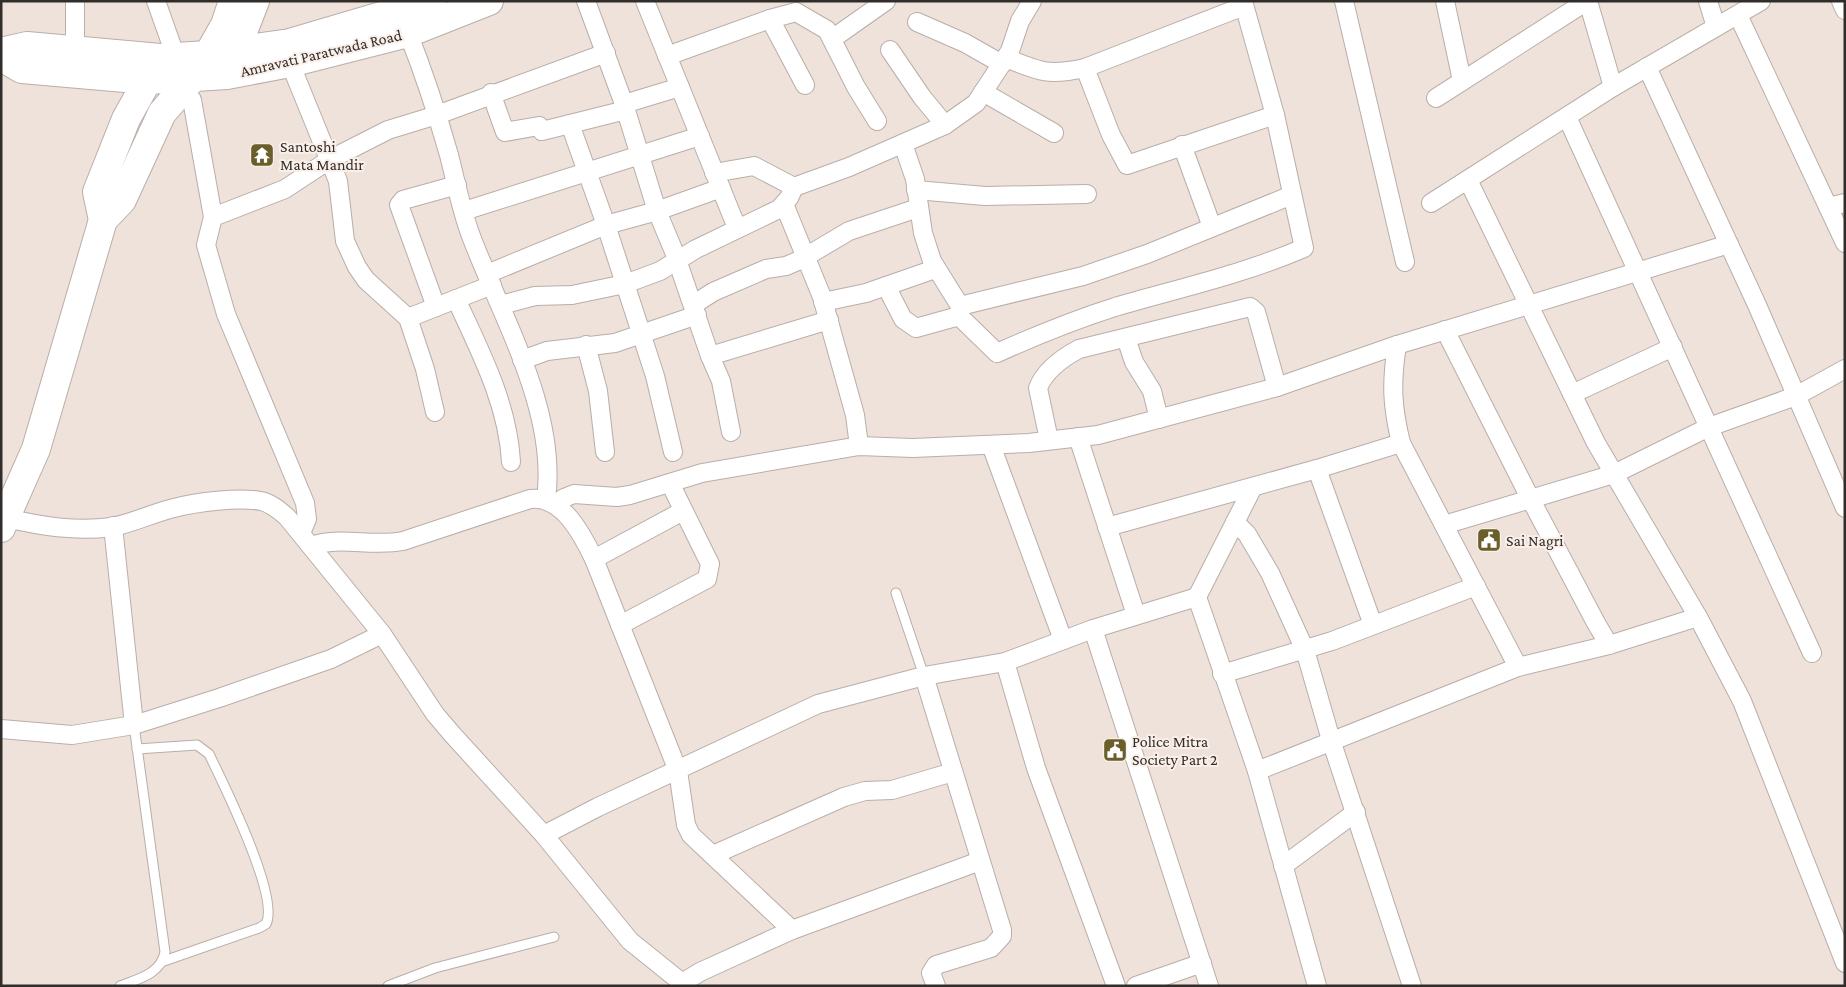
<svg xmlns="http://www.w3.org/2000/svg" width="1846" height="987" viewBox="0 0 1846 987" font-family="'Crimson Pro',serif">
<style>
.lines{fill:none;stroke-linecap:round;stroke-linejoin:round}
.lane-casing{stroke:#b9aea8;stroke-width:11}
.street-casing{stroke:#b9aea8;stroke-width:20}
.primary-casing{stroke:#b9aea8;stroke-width:30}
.lane{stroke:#fff;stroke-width:9}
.street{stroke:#fff;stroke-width:18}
.primary{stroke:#fff;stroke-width:28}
.labels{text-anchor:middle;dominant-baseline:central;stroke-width:4;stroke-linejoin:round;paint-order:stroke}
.street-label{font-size:16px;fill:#312d2a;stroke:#fbf0e9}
.poi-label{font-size:16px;fill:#312d2a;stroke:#fbf0e9;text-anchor:start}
</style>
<rect width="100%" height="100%" fill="#eee2db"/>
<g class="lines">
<defs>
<g id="lane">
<path d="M 896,593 L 924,676"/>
<path d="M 137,749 L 197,745 L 209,754 C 223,783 280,897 266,924 L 259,928 L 164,961"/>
<path d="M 120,986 C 138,979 161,974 165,952 L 134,725"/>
<path d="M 388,986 L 435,968 L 554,937"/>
</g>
<g id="street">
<path d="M 156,1 L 173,49"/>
<path d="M 586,1 L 624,104 L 657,211 L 675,254 L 710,356 L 721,381 L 731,432"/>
<path d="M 645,1 L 737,228"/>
<path d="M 1344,1 L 1405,262"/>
<path d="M 1445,1 L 1462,81"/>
<path d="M 1588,1 L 1613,87"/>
<path d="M 1708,1 L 1716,27"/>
<path d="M 1841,1 L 1845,10"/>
<path d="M 1738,15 L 1845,243"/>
<path d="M 770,19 L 805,85"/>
<path d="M 917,22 L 965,43 L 1002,64"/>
<path d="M 408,33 C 424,73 437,113 449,155 C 456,182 461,210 471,236 C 501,316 558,411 546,499"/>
<path d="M 832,39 L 886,1"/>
<path d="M 75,49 L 75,1"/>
<path d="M 890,50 L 922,97 L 945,125"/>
<path d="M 667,56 L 770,19 L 796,12 L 827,30 L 856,87 L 877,121"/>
<path d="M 1006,58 C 1040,72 1048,76 1085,68 L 1244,6"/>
<path d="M 290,63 L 338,181 L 345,241 L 357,267 L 366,280 L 408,318 L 425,369 L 435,412"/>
<path d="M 1647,67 L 1757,305 L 1845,508"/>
<path d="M 1085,68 L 1111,135 L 1127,165 L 1275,115"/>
<path d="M 983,92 L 1054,133"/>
<path d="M 491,93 L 505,132 L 539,126 L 542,131 L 626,110"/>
<path d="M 1436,98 L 1587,1"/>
<path d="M 192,100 L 213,217"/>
<path d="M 624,104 L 680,87"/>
<path d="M 1567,117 L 1812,653"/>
<path d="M 570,124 L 606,225 L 655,376 L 673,452"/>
<path d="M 903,144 L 915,179 L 923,233 L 932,261 L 960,306 L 959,316 L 997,353 C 1035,336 1074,320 1115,307 C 1180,288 1241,275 1304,248 L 1275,115 L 1243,1"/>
<path d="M 1182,145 L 1212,227"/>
<path d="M 714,173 L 754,166 L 794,187 L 849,167 L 945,125 L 976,103 L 1010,51 L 1020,21 L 1032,1"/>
<path d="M 1468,180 L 1596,443 L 1698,617 L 1742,701 L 1845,963"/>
<path d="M 916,190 L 985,196 L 1087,194"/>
<path d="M 1431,203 L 1613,87 L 1761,1"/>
<path d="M 784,204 L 822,297 L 855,415 L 859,446"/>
<path d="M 1828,207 L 1845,203"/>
<path d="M 464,211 L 700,136"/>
<path d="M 487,274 L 606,225 L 657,211 L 721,188"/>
<path d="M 886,286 L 903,319 L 916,328 L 959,316"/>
<path d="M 456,299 C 480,351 508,404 511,462"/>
<path d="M 823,302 L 866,293 L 935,269"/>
<path d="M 501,305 L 535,296 L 572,295 L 625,284 L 660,271 L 696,249 L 779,209 L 789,198 L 794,187"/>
<path d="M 693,305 L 713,292 L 766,269 L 786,266 L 800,260 L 849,231 L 918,208"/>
<path d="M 960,306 L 1083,276 L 1147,254 L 1292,195"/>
<path d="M 436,307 L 399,205 L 403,200 L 457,185"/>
<path d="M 408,318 L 492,285"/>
<path d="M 1445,330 L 1531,500 L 1596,623 L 1609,645"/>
<path d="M 1126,338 L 1134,362 L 1152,391 L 1159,419"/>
<path d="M 586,345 L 598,391 L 605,452"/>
<path d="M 1397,345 C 1391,384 1392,406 1401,443 L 1518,667"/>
<path d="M 710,356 L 829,320"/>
<path d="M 522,360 L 547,351 L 615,343 L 697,315"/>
<path d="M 1572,394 L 1673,347"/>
<path d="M 1078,437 L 1136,615"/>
<path d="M 1049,440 L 1038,388 C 1045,370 1062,358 1079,349 L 1250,307 L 1256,312 L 1277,387"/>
<path d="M 991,445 L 1063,640"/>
<path d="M 1317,469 L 1373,625"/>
<path d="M 556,504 L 564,498 L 574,494 L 617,497 L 630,495 L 702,473 L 859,446 L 913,448 L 1029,443 L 1098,435 L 1277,387 L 1397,345 L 1729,244"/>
<path d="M 6,518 C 41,526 75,532 112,527 C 133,523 153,513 174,508 C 197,502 238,497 261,501 C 271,503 280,511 287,517 L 382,634 L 435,714 L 452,734 L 544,835 L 630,941 L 686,986"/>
<path d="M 1235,522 L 1247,534 L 1270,573 L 1305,650 L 1331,740 L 1412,986"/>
<path d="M 1444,525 L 1614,474 L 1709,427 L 1796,396 L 1845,369"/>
<path d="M 113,526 L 134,725"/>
<path d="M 1107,527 L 1317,469 L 1401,443"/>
<path d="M 301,533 L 307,519 L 305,503 L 226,314 L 206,245 L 213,217 L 285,189 L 329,160 L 388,130 L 437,115 L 606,53"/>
<path d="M 311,546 C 339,536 372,547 403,541 L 530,499 C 562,495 582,534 594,559 L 678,771 L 686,825 L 691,835 L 792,930"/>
<path d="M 594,559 L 683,511"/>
<path d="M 1197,597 L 1253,487"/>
<path d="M 620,625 L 707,579 L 710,564 L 670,483"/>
<path d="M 1093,629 L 1209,986"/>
<path d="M 1005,662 L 1036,768 L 1116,986"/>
<path d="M 1222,674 L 1332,641 L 1476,586"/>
<path d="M 924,676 L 1002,930 L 1002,936 L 991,948 L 936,965 L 931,973 L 936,986"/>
<path d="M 1,729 L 72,735 L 134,725 L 219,698 L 331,659 L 382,634"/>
<path d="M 1257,771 L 1518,667 L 1609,645 L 1698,617"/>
<path d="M 544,835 L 598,807 L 818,704 L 924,676 L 1005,662 L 1093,629 L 1197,597 L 1257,771 L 1317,986"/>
<path d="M 713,855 L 844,797 L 865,791 L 892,790 L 953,772"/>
<path d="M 1283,866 L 1356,812"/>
<path d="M 682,983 L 700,972 L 792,930 L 980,861"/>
<path d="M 1136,986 L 1202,963"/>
</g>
<g id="primary">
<path d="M 1,52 L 27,46 L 160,58 L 208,55 L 290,43 L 432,1"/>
<path d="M 1,57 L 22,69 L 148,80 L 227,75 L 290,63 L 408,33 L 489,1"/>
<path d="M 231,63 L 255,1"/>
<path d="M 103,220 L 97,192 L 126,119 L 156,65"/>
<path d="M 1,528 L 36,449 L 103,220 L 122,200 L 162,113 L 195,75 L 208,55 L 225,25 L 233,1"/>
</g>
</defs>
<!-- lane casing -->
<use href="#lane" class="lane-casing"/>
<!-- street casing -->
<use href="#street" class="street-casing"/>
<!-- primary casing -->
<use href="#primary" class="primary-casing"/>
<!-- lane -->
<use href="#lane" class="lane"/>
<!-- street -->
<use href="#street" class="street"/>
<!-- primary -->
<use href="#primary" class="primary"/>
</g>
<!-- icons -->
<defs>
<symbol id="temple-square" viewBox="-11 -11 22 22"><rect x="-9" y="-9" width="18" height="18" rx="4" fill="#6a5e2a" stroke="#fbf0e9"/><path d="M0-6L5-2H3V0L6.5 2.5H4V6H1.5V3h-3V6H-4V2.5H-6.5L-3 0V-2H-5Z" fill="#fff"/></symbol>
<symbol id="civic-square" viewBox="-11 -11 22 22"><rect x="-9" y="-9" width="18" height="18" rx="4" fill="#6a5e2a" stroke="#fbf0e9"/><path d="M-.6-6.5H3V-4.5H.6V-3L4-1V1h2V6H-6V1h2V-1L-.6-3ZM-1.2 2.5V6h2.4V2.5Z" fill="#fff"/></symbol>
</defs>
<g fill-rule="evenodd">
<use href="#temple-square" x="248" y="141" width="28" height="28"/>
<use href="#civic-square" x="1475" y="526" width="28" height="28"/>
<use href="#civic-square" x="1101" y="736" width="28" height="28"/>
</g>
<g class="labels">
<!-- street labels -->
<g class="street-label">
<text transform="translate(321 53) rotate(-13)">Amravati Paratwada Road</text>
</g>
<!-- poi labels -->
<g class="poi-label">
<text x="280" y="146">Santoshi<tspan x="280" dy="18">Mata Mandir</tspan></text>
<text x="1506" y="540">Sai Nagri</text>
<text x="1132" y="741">Police Mitra<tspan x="1132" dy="18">Society Part 2</tspan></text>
</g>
</g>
<!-- border -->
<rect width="1846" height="987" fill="none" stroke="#312d2a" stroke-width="5"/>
</svg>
